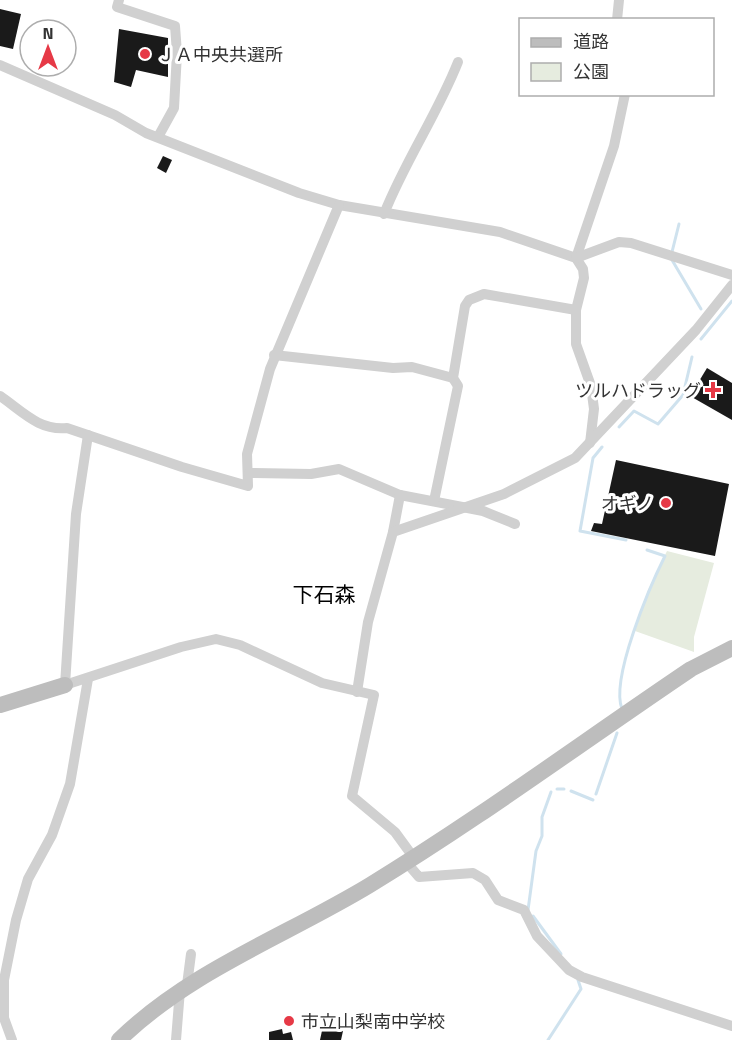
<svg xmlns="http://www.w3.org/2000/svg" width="732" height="1040" viewBox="0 0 732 1040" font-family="'Titillium Web','Noto Sans JP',sans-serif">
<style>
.green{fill:#e6ecdf}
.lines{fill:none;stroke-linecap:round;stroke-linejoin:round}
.stream{stroke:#cfe2ee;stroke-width:3}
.building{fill:#1a1a1a}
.street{stroke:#d0d0d0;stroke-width:10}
.secondary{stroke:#bdbdbd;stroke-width:16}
.poi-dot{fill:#e63946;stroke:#fff;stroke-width:2}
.labels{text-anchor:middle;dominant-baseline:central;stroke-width:6;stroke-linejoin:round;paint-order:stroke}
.poi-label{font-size:18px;fill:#333;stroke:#fff;text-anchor:start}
.quarter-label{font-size:21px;fill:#000;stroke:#fff}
</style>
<rect width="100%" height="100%" fill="#fff"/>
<!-- green -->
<path class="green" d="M 667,551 L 714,563 L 694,637 L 694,652 L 635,631 L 648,590 Z"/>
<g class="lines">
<!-- stream -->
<g class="stream">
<path d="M 672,252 L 679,224"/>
<path d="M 672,260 L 701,309"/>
<path d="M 701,339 L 732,301"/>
<path d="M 619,427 L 634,411 L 658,424 L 683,395 L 692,357"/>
<path d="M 602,447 L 593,458 L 580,531 L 626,540"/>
<path d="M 622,709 C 610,679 650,586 665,556 L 647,550"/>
<path d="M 557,789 L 564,789"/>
<path d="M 571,791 L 593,800"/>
<path d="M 596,794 L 617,733"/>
<path d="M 528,910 L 536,851 L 542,836 L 542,817 L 551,792"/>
<path d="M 533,916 L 561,954"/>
<path d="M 548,1040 L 581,989 L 578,980"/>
</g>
</g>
<!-- building -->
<g class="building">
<path d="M 0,9 L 21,14 L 13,49 L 0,46 Z"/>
<path d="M 119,29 L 168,38 L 168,77 L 136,70 L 131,87 L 114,82 Z"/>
<path d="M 163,156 L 172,160 L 166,173 L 157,168 Z"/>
<path d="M 707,368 L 732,383 L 732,420 L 690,396 Z"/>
<path d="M 616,460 L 729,484 L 715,556 L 591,531 L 594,523 L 602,524 Z"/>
<path d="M 323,1026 L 343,1031 L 341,1040 L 320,1040 Z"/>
<path d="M 282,1029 L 283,1034 L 291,1032 L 293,1040 L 269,1040 L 269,1032 Z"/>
</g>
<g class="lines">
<!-- street -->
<g class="street">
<path d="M 119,0 L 117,7 L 175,26 L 177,53 L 174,108 L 158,137"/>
<path d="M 617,20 L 619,0"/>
<path d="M 0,65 L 115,115 L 146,133 L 299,193 L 339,205 L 500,232 L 576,258 L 583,269 L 584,278 L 576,310 L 576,344 L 591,386 L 594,409 L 590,443"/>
<path d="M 384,214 C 405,161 437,115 458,62"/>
<path d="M 576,258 L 614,146 L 625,94"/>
<path d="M 576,258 L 619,242 L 631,243 L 732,275"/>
<path d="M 274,355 L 393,368 L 412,367 L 453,378"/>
<path d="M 0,396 C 22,411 39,431 67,428 L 182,467 L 248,486 L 247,454 L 270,369 L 339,205"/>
<path d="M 88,435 L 76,514 L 65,685 L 181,647 L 216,639 L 240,645 L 322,683 L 374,695 L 352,796 L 395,832 L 414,858"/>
<path d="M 249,473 L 311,474 L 339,469 L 400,495 L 483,511 L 515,524"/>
<path d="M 434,501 L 458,386 L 453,378 L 465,306 L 469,300 L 484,294 L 576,310"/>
<path d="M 393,532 L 400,495"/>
<path d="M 357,692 L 368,622 L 393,532 L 504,494 L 575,458 L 696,330 L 732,285"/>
<path d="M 407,863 L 419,877 L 473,873 L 485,880 L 498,900 L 524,910 L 537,936 L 569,970 L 582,977 L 732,1026"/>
<path d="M 187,985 L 191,954"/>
<path d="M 12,1040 L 4,1018 L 4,980 L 16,920 L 28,879 L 52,835 L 70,784 L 88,679"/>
<path d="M 176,1040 L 180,990"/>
</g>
<!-- secondary -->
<g class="secondary">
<path d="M 0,705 L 65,685"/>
<path d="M 119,1040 C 191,970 286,936 370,885 C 480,818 584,741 691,669 L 732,648"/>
</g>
</g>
<!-- markers -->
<g class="poi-dot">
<circle cx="145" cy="54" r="6"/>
<path d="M710 381h6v6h6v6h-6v6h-6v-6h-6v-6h6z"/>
<circle cx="666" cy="503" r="6"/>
<circle cx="289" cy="1021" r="6"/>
</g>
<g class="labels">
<!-- poi labels -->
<g class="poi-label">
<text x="157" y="54">ＪＡ中央共選所</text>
<text x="701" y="390" text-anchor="end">ツルハドラッグ</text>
<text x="654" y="503" text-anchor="end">オギノ</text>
<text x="301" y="1021">市立山梨南中学校</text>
</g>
<!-- quarter labels -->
<g class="quarter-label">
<text x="324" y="594">下石森</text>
</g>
</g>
<!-- legend -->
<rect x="519" y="18" width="195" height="78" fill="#ffffff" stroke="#adadad" stroke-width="1.5"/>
<rect x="531" y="38" width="30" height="9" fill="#bdbdbd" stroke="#adadad" stroke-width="1.5"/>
<text x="573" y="48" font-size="18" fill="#333333">道路</text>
<rect x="531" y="63" width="30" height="18" fill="#e6ecdf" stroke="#adadad" stroke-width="1.5"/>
<text x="573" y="78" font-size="18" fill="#333333">公園</text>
<!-- north arrow -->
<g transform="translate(48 48)"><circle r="28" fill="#ffffff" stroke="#adadad" stroke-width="1.5"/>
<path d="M0-4.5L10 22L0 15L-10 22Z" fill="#e63946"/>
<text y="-9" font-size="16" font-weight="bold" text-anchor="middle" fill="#333333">N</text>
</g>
</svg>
